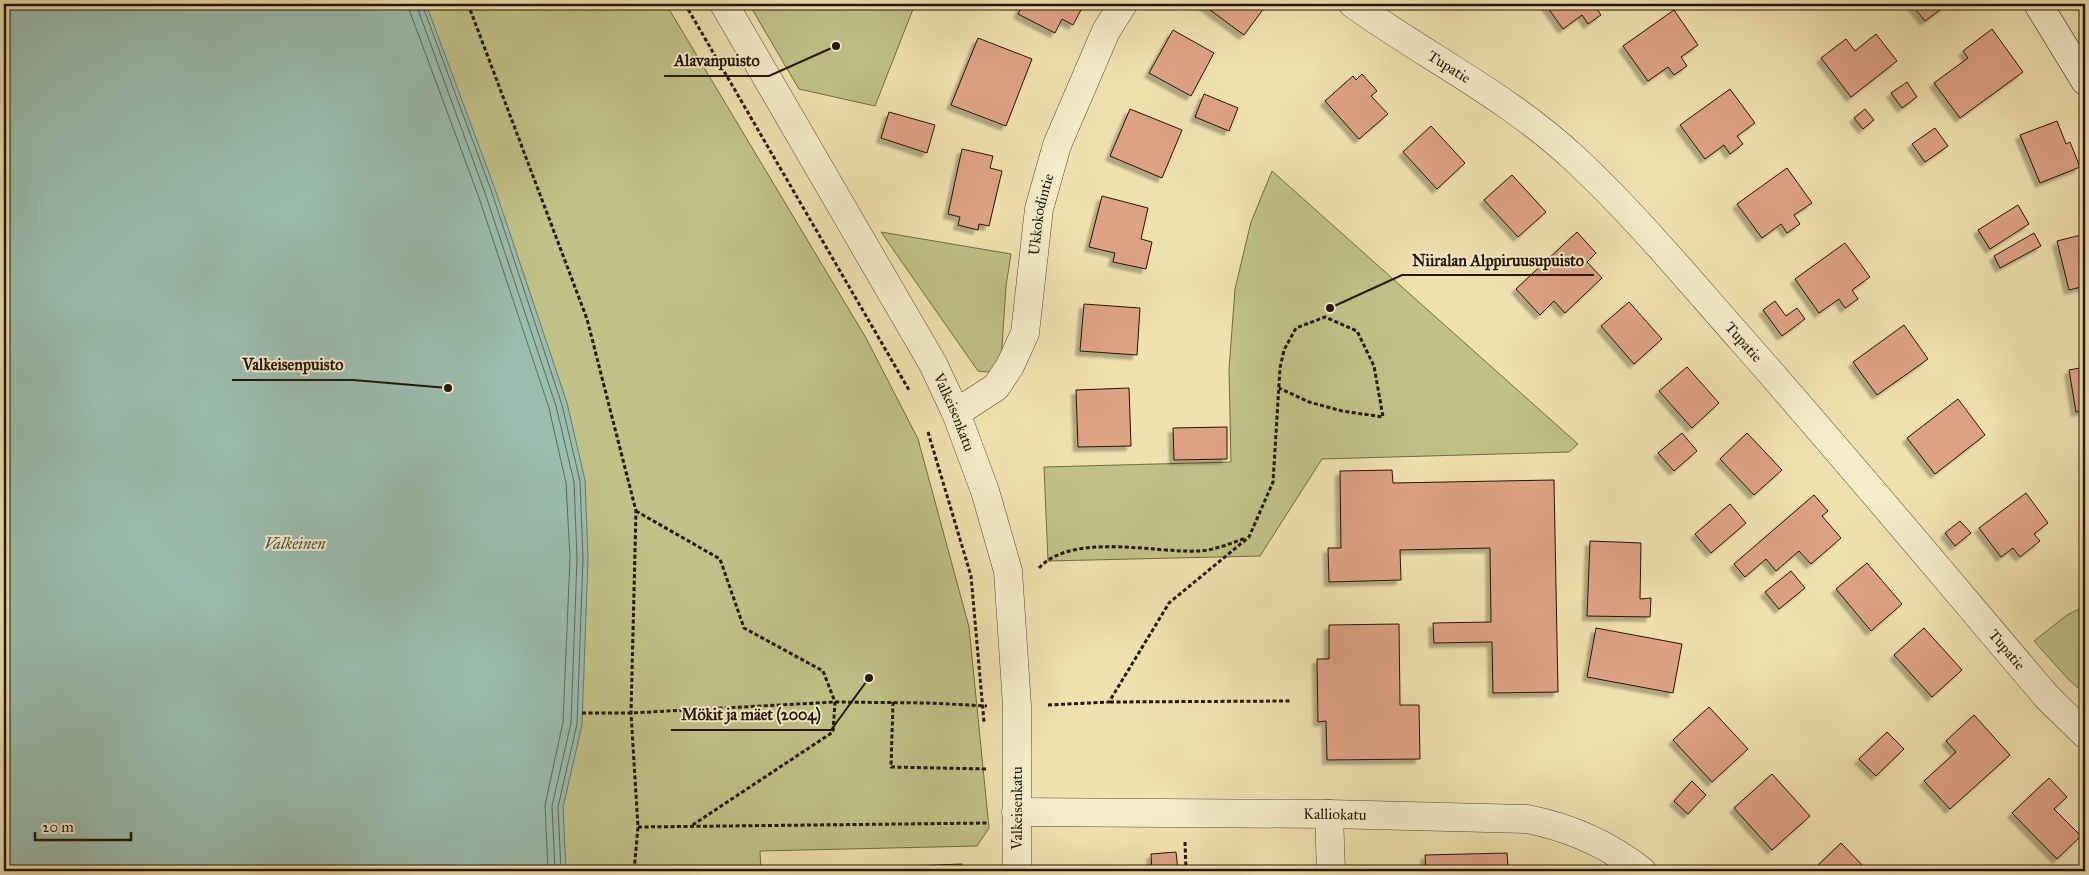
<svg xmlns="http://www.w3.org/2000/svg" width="2089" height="875" viewBox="0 0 2089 875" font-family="'IM FELL Great Primer',serif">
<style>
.green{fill:#c0c186;stroke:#726b44}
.water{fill:#9abdaf;stroke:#6b7a6a}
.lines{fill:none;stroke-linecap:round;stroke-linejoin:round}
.shore{stroke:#5f6958;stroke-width:1}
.building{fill:#dda284;stroke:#241502;filter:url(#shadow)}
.street-casing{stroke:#57482d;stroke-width:29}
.secondary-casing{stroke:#241502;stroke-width:29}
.path{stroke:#241502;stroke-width:3;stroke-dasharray:4 2.5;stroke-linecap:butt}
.street{stroke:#f5ecca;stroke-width:28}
.secondary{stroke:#f5ecca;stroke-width:28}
.labels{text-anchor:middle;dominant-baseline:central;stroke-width:4;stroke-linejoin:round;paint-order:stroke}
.street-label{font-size:15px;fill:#241502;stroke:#f5ecca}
.water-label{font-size:16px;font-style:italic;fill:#4d503f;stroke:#f5ecca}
.leader{fill:none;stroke:#241502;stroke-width:2}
.callout-dot{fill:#241502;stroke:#f5ecca;stroke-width:2}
.callout-label{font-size:16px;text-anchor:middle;font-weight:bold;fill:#241502;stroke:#f5ecca;stroke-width:4;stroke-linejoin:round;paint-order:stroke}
</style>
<defs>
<filter id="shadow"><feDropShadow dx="-4.5" dy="4.5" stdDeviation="1" flood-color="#0004"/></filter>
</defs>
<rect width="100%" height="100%" fill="#efe1ae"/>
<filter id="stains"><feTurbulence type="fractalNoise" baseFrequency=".004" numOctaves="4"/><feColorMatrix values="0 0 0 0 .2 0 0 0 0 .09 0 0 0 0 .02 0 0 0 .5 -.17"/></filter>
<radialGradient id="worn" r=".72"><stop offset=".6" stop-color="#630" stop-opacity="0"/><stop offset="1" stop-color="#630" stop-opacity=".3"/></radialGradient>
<!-- green -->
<g class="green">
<path d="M 4,4 L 666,4 L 866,338 L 918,439 L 969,627 L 989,828 L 977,846 L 760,851 L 761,871 L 4,871 Z"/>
<path d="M 749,4 L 915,4 L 875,106 L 799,89 Z"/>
<path d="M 1272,171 L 1578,444 L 1569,452 L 1322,459 L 1260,556 L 1048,561 L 1044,467 L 1231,462 L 1229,369 L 1235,289 L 1251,222 Z"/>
<path d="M 881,232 L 1011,254 L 1006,286 L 1001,362 C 995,372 990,373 978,371 Z"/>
<path d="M 2085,606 L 2085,694 L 2068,679 L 2034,641 L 2067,615 Z"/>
</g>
<!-- water -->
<path class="water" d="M 4,4 L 426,4 L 495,189 L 567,403 L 585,480 L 588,558 L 582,725 L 563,807 L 566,871 L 4,871 Z"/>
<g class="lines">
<!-- shore -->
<g class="shore">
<path d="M 408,4 L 410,12 L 478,195 L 549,408 L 566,483 L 570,558 L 563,722 L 545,805 L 548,871"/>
<path d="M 416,4 L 485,193 L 556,406 L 574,482 L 577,558 L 571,723 L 552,806 L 555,871"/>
<path d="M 422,4 L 491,190 L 562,405 L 580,481 L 583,558 L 577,724 L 558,807 L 561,871"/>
</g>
</g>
<!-- building -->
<g class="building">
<path d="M 1023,4 L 1073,4 L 1082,8 L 1073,25 L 1062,19 L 1055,33 L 1018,14 Z"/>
<path d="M 1202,4 L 1267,4 L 1244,35 Z"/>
<path d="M 1545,4 L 1598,4 L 1595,6 L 1601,15 L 1588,24 L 1582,15 L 1563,29 Z"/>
<path d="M 1911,4 L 1948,4 L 1925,21 Z"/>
<path d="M 1674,10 L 1698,45 L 1681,57 L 1687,66 L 1674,75 L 1668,67 L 1648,81 L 1623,46 Z"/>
<path d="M 1992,29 L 2023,72 L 1960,118 L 1934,83 L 1968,58 L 1963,51 Z"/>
<path d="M 1173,30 L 1214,53 L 1191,96 L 1149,73 Z"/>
<path d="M 1876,34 L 1897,61 L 1851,97 L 1821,58 L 1846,39 L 1855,51 Z"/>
<path d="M 978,38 L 1032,59 L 1006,126 L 951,105 Z"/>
<path d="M 1362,74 L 1377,91 L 1371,96 L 1388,114 L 1359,139 L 1325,101 L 1353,76 L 1356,80 Z"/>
<path d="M 1907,82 L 1917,97 L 1902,108 L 1891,93 Z"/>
<path d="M 1730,89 L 1755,123 L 1737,136 L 1743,144 L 1730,154 L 1724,145 L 1705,159 L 1680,125 Z"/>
<path d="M 1204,94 L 1238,108 L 1229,131 L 1195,117 Z"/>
<path d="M 1130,109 L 1182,130 L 1162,178 L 1110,156 Z"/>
<path d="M 1865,109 L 1874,120 L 1863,129 L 1854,118 Z"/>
<path d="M 889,112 L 935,125 L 927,153 L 881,138 Z"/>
<path d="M 2057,121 L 2066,144 L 2070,142 L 2080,167 L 2040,183 L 2020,135 Z"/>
<path d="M 1431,126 L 1465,163 L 1437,189 L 1403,152 Z"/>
<path d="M 1935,128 L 1948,146 L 1925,162 L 1912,144 Z"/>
<path d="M 962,149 L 993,156 L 990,168 L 1002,171 L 989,226 L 979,224 L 978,230 L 958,225 L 960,217 L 948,214 Z"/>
<path d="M 1787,168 L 1812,203 L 1794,215 L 1800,224 L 1787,233 L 1781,224 L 1762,238 L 1737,204 Z"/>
<path d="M 1512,175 L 1546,212 L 1518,237 L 1484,200 Z"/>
<path d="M 1102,196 L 1148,208 L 1141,239 L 1152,242 L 1146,269 L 1113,262 L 1115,253 L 1089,247 Z"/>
<path d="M 2018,205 L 2029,224 L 1990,249 L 1978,230 Z"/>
<path d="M 1577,232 L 1596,253 L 1587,262 L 1602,278 L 1565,313 L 1554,301 L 1540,315 L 1516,289 Z"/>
<path d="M 2034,233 L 2041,246 L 2000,268 L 1994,256 Z"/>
<path d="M 2085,234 L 2085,286 L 2069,290 L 2057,241 Z"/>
<path d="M 1845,243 L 1870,277 L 1852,290 L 1858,299 L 1845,308 L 1839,299 L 1819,313 L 1795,279 Z"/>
<path d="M 1775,301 L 1786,316 L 1797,308 L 1805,319 L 1782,336 L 1763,310 Z"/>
<path d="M 1629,302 L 1662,339 L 1634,364 L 1601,326 Z"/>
<path d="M 1084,304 L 1140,308 L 1137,355 L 1080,351 Z"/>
<path d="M 1904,325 L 1928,359 L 1877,395 L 1853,362 Z"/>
<path d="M 1687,367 L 1719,403 L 1692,428 L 1659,391 Z"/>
<path d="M 2085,367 L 2085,410 L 2076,412 L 2069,370 Z"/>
<path d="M 1129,388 L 1131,446 L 1078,447 L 1076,390 Z"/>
<path d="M 1958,399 L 1985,435 L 1935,474 L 1907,438 Z"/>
<path d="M 1227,427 L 1227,459 L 1174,460 L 1173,428 Z"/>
<path d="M 1682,433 L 1697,451 L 1674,471 L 1658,453 Z"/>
<path d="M 1747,433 L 1782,470 L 1754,495 L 1720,459 Z"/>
<path d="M 1392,470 L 1393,483 L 1554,480 L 1558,692 L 1493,693 L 1492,642 L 1434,643 L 1433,623 L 1491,622 L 1490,548 L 1400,550 L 1401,580 L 1329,582 L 1328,548 L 1341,548 L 1340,471 Z"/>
<path d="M 2026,493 L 2048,523 L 2034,534 L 2040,541 L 2020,557 L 2013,548 L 2001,557 L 1979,528 Z"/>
<path d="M 1814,495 L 1828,511 L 1822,516 L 1841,538 L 1811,564 L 1799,551 L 1776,571 L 1766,559 L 1745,577 L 1734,564 Z"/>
<path d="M 1730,504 L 1746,523 L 1711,553 L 1695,534 Z"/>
<path d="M 1960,521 L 1971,533 L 1955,546 L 1945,533 Z"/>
<path d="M 1590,541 L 1641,543 L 1640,599 L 1651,598 L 1650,617 L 1587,616 Z"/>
<path d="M 1867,563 L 1902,604 L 1871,631 L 1836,589 Z"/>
<path d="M 1791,571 L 1805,588 L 1779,609 L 1765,592 Z"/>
<path d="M 1399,624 L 1400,705 L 1419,705 L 1420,759 L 1327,760 L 1326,721 L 1318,722 L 1317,659 L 1329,659 L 1329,625 Z"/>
<path d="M 1596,628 L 1682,644 L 1673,693 L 1587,677 Z"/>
<path d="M 1924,628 L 1962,670 L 1932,697 L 1894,655 Z"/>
<path d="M 1709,707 L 1748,749 L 1712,782 L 1673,740 Z"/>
<path d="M 1974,715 L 2010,755 L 1950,809 L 1924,781 L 1956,752 L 1946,741 Z"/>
<path d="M 1887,732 L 1904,749 L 1876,776 L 1859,759 Z"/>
<path d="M 1772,774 L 1810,816 L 1772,850 L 1734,808 Z"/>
<path d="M 2049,778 L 2067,797 L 2054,809 L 2081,836 L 2057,859 L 2012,813 Z"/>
<path d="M 1692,781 L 1706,795 L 1688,814 L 1674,801 Z"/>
<path d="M 1841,843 L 1868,871 L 1812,871 Z"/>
<path d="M 1176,852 L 1178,871 L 1152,871 L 1151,854 Z"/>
<path d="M 1507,853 L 1508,866 L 1521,866 L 1521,871 L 1426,871 L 1425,855 Z"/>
<path d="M 962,864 L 962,871 L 779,871 Z"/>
</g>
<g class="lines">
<defs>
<g id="street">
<path id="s1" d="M 724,4 L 933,364 L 956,413 L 985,491 L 1008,571 L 1017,706 L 1017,871"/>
<path id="s2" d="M 1353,4 C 1427,57 1509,97 1576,160 C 1635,215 1687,278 1741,339 C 1845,457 1945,577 2047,697 L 2085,734"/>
<path id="s3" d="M 956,413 L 996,387 L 1010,366 L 1025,333 L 1039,209 L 1057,145 L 1106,31 L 1123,4"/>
<path id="s4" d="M 1016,812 L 1329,814 L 1527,819 C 1568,827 1609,845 1642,871"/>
<path d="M 1329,814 L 1331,871"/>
</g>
<path id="secondary" d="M 2038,4 L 2085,81"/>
</defs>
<!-- street casing -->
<use href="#street" class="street-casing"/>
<!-- secondary casing -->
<use href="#secondary" class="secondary-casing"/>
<!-- path -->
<g class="path">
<path d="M 468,4 L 587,319 L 636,511 L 631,713 L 638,827 L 634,871"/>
<path d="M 685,4 L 909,390"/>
<path d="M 2080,111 L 2085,126"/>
<path d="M 928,432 L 971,576 L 984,722"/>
<path d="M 636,511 L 720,559 L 744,628 L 823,671 L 835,702 L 833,732 L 691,826"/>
<path d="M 1039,568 C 1072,532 1154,553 1197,551 C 1213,551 1231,543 1246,538"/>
<path d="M 893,702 L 891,767 L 986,769"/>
<path d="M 1110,702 L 1291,701"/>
<path d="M 1048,705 L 1109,702 L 1169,603 L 1249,537 L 1273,482 L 1280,368 L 1284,350 L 1296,328 L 1325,317 L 1357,331 L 1374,366 L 1383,417 L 1342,411 L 1309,402 L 1279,388"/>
<path d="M 582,713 L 631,713 L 835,702 L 930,703 L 987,706"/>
<path d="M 638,827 L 988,823"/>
<path d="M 1185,842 L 1186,871"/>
</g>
<!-- street -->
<use href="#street" class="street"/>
<!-- secondary -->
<use href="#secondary" class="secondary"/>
</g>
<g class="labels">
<!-- street labels -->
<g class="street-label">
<text stroke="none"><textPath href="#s2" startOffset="115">Tupatie</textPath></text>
<text stroke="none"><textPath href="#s3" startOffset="229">Ukkokodintie</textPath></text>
<text stroke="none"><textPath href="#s2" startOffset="520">Tupatie</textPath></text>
<text stroke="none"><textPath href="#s1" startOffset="469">Valkeisenkatu</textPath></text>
<text stroke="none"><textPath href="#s2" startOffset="925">Tupatie</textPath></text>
<text transform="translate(1017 808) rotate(-90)">Valkeisenkatu</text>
<text stroke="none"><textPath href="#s4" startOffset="319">Kalliokatu</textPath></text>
</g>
<!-- water labels -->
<g class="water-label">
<text x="295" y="543">Valkeinen</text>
</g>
</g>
<!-- callouts -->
<path class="leader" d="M836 46L769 76H664M1330 308L1402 275H1594M448 388L353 380H232M869 678L831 730H671"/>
<g class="callout-dot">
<circle cx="836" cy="46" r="5"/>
<circle cx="1330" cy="308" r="5"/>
<circle cx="448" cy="388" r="5"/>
<circle cx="869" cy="678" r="5"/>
</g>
<g class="callout-label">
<text x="717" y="66">Alavanpuisto</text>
<text x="1498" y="266">Niiralan Alppiruusupuisto</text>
<text x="293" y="370">Valkeisenpuisto</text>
<text x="751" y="720">Mökit ja mäet (2004)</text>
</g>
<!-- margin -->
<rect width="2089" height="875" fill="none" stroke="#efe1ae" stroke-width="20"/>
<rect x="5" y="5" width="2079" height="865" fill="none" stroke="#241502" stroke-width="2.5"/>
<rect x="10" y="10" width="2069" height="855" fill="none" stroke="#241502"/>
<!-- scale -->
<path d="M35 832v8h96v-8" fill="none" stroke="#241502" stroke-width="2.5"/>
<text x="42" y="832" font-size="15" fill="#241502" stroke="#f5ecca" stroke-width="4" paint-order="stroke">20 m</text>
<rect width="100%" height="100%" filter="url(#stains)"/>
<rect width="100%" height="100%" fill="url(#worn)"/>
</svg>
